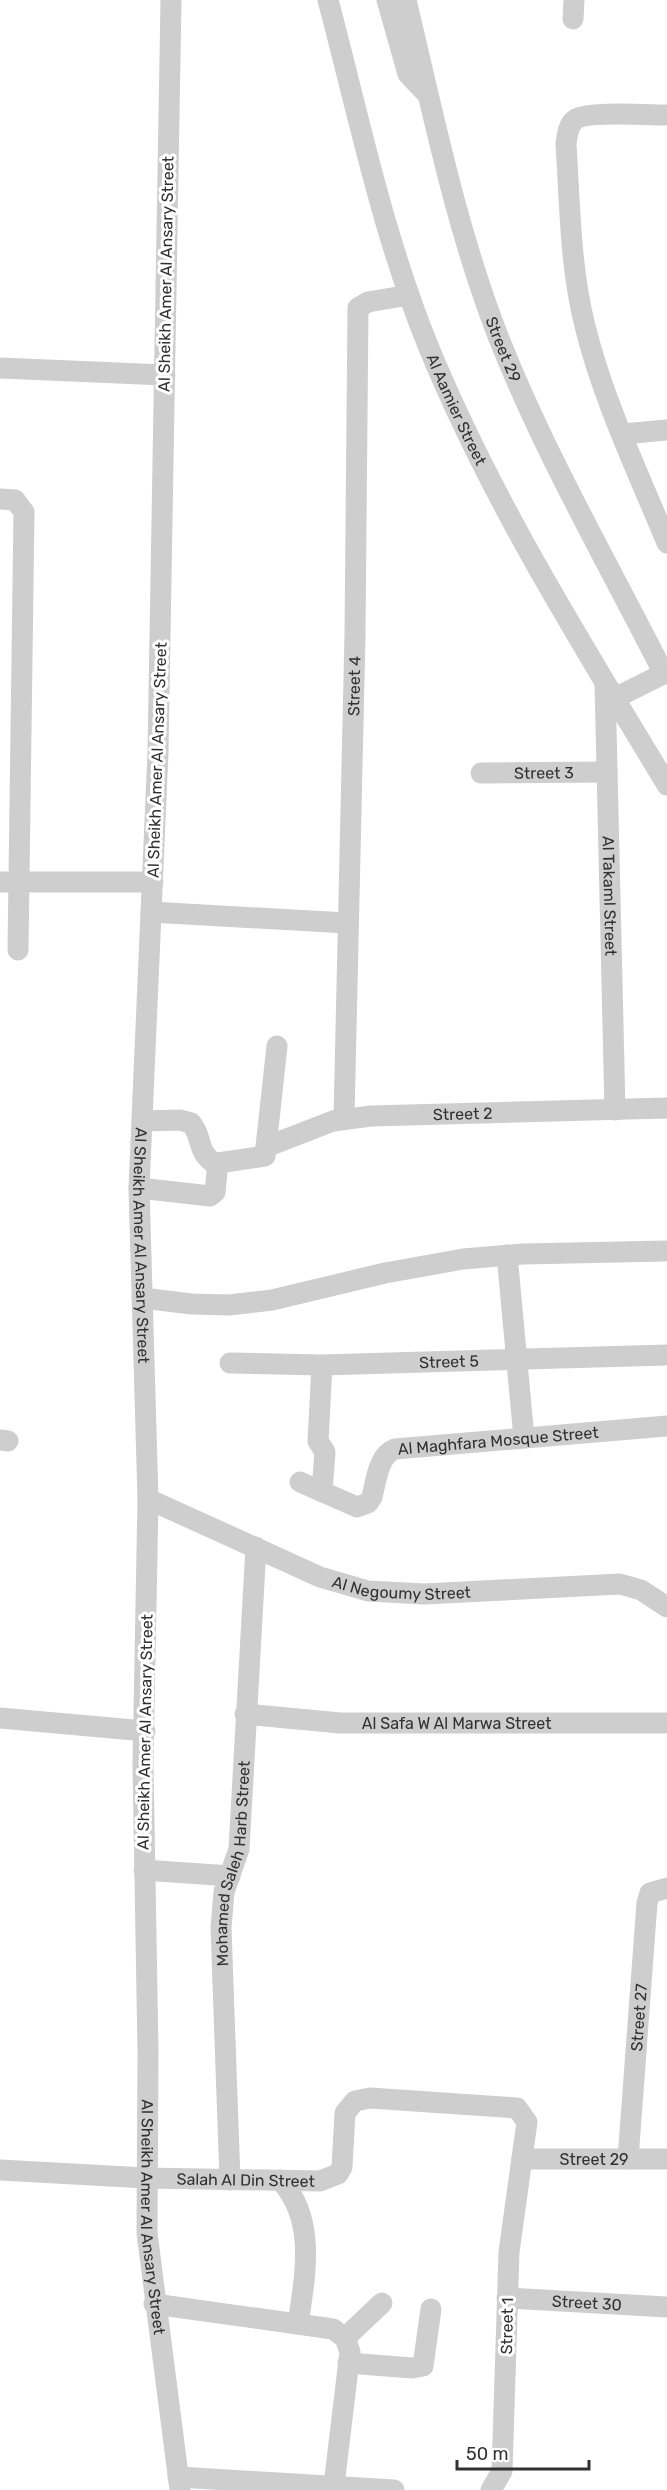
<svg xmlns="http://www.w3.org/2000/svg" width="667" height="2490" viewBox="0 0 667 2490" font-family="Rubik,sans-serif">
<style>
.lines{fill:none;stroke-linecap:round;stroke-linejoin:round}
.minor{stroke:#cecece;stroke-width:21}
.labels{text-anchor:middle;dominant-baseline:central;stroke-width:6;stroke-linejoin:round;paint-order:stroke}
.street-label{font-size:16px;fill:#313131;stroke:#fff}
</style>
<rect width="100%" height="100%" fill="#fff"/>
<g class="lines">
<!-- minor -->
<g class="minor">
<path id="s1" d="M 171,0 L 158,752 L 139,1188 L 148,1499 L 143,1765 L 148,2051 L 147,2233 L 180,2490"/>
<path id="s2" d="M 328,0 C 359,117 383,236 429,348 C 492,501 582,644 667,785"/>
<path d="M 387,0 L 408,74 L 428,95"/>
<path id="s3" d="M 406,0 C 433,113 456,228 498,336 C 544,453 608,563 664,674"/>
<path d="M 573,19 L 574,0"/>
<path d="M 667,115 C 650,115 588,111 576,119 C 568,124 567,136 566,144 C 570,205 570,267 585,326 C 603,400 638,472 667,543"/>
<path d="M 0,368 L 165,375"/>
<path d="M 623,434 L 667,430"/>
<path d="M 0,499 L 15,500 L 24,512 L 18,950"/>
<path id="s4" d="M 605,684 L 615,1110"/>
<path d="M 615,698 L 667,672"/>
<path id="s5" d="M 481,773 L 607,772"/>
<path d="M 0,882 L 153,882"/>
<path d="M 151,912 L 347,923"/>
<path id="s6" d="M 344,1118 L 355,635 L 358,308 L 368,302 L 409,295"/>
<path d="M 144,1121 L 180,1120 L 191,1123 C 204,1138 195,1152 217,1165"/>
<path id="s7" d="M 266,1147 L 333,1121 L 371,1116 L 667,1108"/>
<path d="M 139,1188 L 210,1196 L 215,1192 L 218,1163 L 265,1156 L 277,1046"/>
<path d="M 507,1255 L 524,1438"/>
<path d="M 142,1298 L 192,1304 L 229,1305 L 272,1300 L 385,1273 L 463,1259 L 523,1254 L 667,1251"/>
<path id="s8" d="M 230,1363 L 322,1365 L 667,1355"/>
<path d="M 322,1365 L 318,1441 L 325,1452 L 322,1492"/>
<path d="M 0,1440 L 8,1441"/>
<path id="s9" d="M 300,1482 L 357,1507 L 368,1503 L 372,1497 C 376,1482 378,1455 395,1449 L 667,1426"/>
<path id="s10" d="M 148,1499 L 320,1577 L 368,1591 L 424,1594 L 620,1584 L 641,1590 L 667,1607"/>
<path id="s11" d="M 245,1714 L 340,1723 L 667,1723"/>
<path d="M 0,1718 L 145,1731"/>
<path d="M 144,1870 L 230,1876"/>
<path id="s12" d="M 522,2159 L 667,2159"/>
<path id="s13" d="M 628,2159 L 647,1903 L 650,1893 L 667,1888"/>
<path id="s14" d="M 0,2170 L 146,2178 L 320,2181 L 338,2174 L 342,2167 L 345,2113 L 355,2101 L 370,2098 L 517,2108 L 527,2122 L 509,2252 L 502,2471 L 491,2490"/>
<path id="s15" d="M 230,2180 L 221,1928 L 224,1892 L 239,1849 L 256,1547"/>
<path d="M 280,2180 C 317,2219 305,2276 298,2324"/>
<path id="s16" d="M 507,2298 L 667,2307"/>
<path d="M 154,2304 L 333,2329 L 345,2338 L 350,2352 L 334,2485"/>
<path d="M 345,2338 L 382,2303"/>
<path d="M 348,2363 L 412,2368 L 423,2366 L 431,2309"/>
<path d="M 178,2477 L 394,2490"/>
</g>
</g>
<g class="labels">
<!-- street labels -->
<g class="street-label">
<text transform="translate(166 274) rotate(-89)">Al Sheikh Amer Al Ansary Street</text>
<text stroke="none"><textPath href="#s3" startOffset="363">Street 29</textPath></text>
<text stroke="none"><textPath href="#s2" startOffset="430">Al Aamier Street</textPath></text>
<text stroke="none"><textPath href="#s6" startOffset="432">Street 4</textPath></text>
<text transform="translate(157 760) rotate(-88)">Al Sheikh Amer Al Ansary Street</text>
<text stroke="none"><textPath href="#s5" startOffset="63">Street 3</textPath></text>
<text stroke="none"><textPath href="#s4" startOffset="212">Al Takaml Street</textPath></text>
<text stroke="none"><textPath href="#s7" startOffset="202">Street 2</textPath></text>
<text stroke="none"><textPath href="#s1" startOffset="1246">Al Sheikh Amer Al Ansary Street</textPath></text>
<text stroke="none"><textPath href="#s8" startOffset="219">Street 5</textPath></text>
<text stroke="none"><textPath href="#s9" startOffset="240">Al Maghfara Mosque Street</textPath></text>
<text stroke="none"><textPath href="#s10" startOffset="272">Al Negoumy Street</textPath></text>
<text stroke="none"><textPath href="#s11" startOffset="212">Al Safa W Al Marwa Street</textPath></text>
<text transform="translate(145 1732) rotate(-89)">Al Sheikh Amer Al Ansary Street</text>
<text stroke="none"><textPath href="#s15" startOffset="318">Mohamed Saleh Harb Street</textPath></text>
<text stroke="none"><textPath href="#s13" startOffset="142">Street 27</textPath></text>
<text stroke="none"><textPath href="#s12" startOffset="72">Street 29</textPath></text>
<text stroke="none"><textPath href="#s14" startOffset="246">Salah Al Din Street</textPath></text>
<text stroke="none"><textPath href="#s1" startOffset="2218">Al Sheikh Amer Al Ansary Street</textPath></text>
<text stroke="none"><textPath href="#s16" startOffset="80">Street 30</textPath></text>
<text transform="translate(507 2326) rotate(-89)">Street 1</text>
</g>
</g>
<!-- scale -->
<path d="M457 2460v9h132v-9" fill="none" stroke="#313131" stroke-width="3"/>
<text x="466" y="2460" font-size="18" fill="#313131" stroke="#ffffff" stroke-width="4.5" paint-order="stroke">50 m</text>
</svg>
